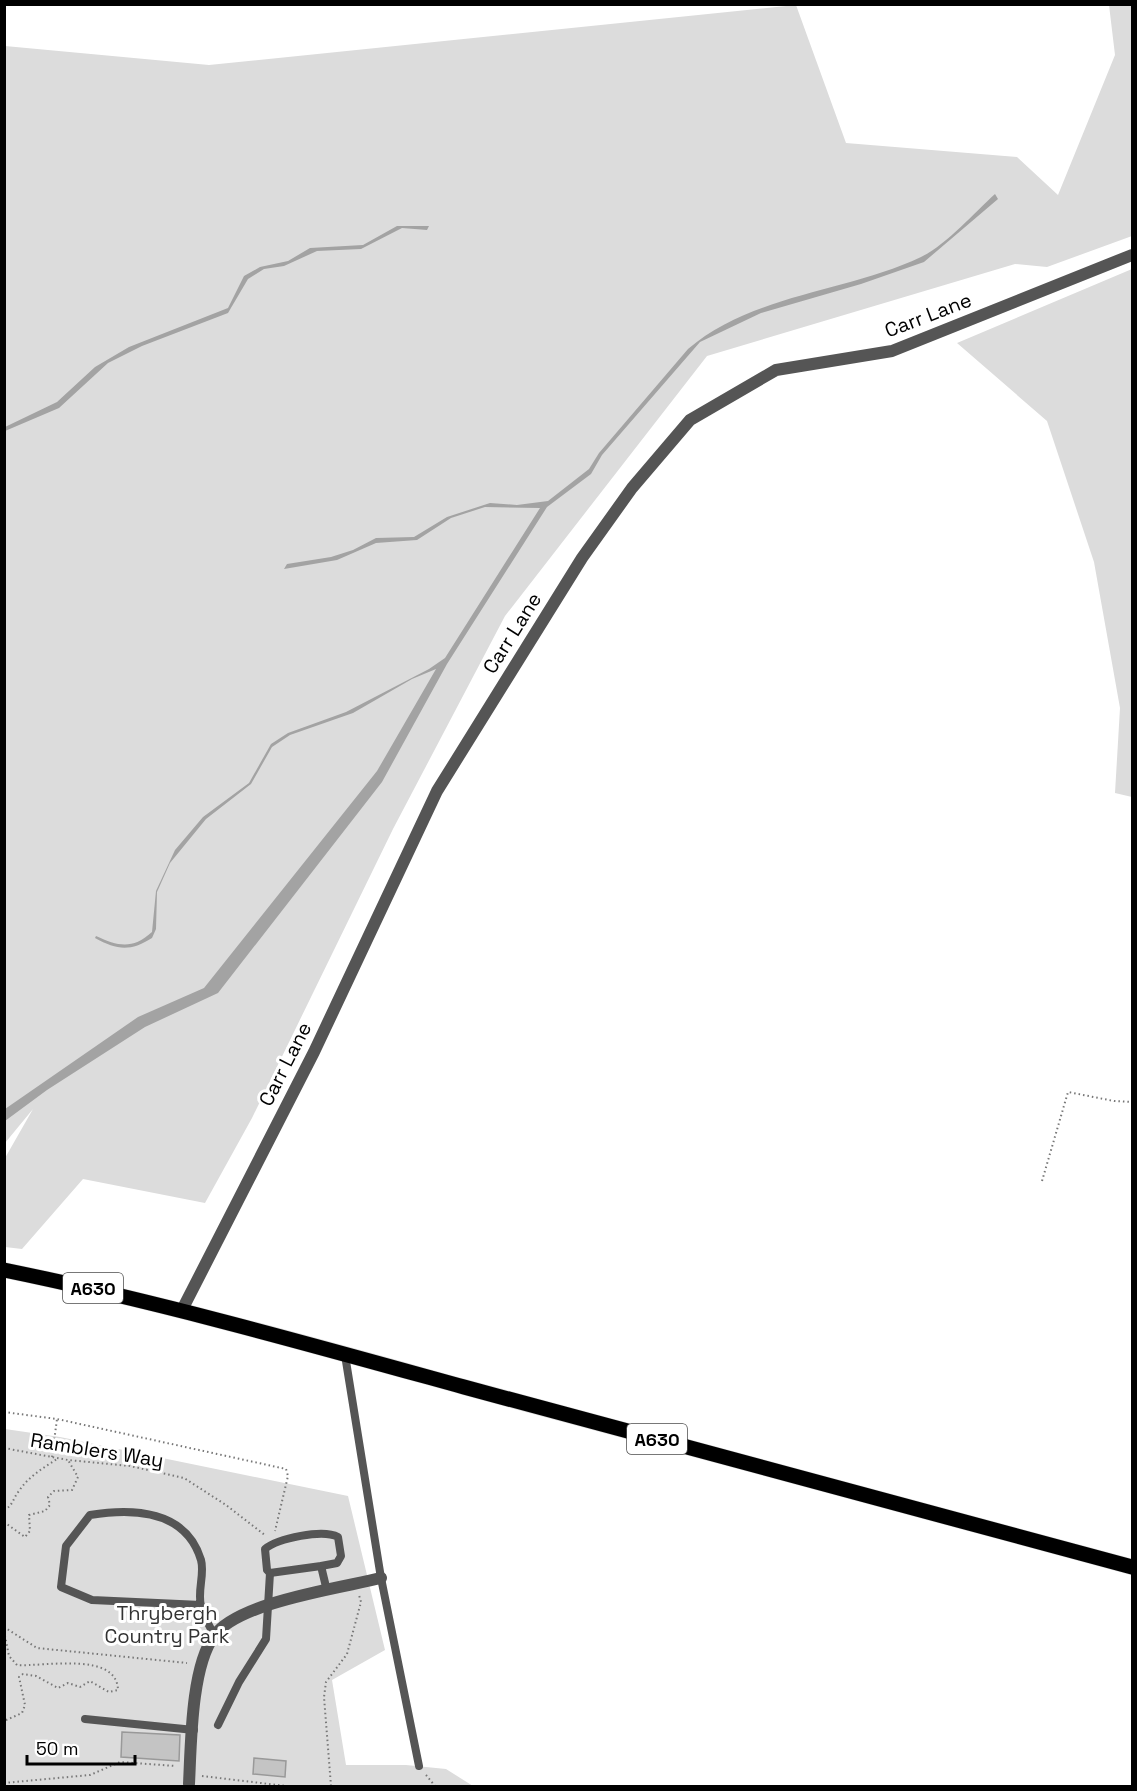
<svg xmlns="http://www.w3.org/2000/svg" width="1137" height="1791" viewBox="0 0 1137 1791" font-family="'Space Grotesk',sans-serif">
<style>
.green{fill:#dcdcdc}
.water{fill:#a3a3a3}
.building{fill:#c4c4c4;stroke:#999;stroke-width:1.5}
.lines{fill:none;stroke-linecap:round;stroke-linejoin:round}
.primary-casing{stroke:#dbdbdb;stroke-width:16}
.path{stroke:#777;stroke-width:2;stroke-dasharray:1.5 3;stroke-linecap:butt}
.service{stroke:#555;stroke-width:8}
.minor{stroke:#555;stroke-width:12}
.primary{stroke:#000;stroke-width:15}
.labels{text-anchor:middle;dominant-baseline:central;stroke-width:6;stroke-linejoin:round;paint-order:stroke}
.shield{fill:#fff;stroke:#4c4c4c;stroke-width:1.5}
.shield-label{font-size:18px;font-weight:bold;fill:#000}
.street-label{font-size:20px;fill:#000;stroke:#fff}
.park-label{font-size:20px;fill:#333;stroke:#fff}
</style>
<rect width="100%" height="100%" fill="#fff"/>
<!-- green -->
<g class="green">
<path d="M 796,5 L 846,143 L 1017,157 L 1058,195 L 1115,55 L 1109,5 L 1132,5 L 1132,236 L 1047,267 L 1015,264 L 707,356 L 505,616 L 393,829 L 252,1118 L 205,1203 L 83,1179 L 22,1249 L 5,1247 L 5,1158 L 33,1109 L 5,1143 L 5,46 L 209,65 Z"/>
<path d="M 1132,269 L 1132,797 L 1115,793 L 1120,708 L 1094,562 L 1047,421 L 957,343 Z"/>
<path d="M 5,1429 L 60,1437 L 348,1496 L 385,1650 L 332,1680 L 346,1765 L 406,1765 L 446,1769 L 473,1786 L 5,1786 Z"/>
</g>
<!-- water -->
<g class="water">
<path d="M 995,194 L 998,199 L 924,262 L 861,284 L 761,313 L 700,342 L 602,455 L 591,474 L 547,507 L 447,664 L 382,782 L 218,993 L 145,1027 L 47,1090 L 5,1121 L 5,1109 L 138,1017 L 204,988 L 377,771 L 436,669 L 412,679 L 353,713 L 290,735 L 272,747 L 251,784 L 206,819 L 170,863 L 157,892 L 156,929 L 152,938 C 130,952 117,950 95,938 L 96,936 C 118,946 132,950 152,932 L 156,891 L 175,850 L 203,817 L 249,783 L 271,744 L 288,733 L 346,712 L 429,669 L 445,658 L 540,508 L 485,507 L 451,518 L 417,540 L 376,543 L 337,560 L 284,569 L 287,564 L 331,557 L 353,550 L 376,538 L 414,537 L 447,517 L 490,503 L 517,505 L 548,501 L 589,469 L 599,453 L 688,349 C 752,294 847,292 921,257 C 946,245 974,213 995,194 Z"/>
<path d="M 397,226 L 429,226 L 427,230 L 402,228 L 361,249 L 317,251 L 284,266 L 264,269 L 248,279 L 228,313 L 142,346 L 108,363 L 59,408 L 5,431 L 5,427 L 57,402 L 95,367 L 129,347 L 228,308 L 244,276 L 260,267 L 288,261 L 310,248 L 363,245 Z"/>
</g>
<!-- building -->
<g class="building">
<path d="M 122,1732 L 180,1735 L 179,1761 L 121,1757 Z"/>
<path d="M 254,1758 L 286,1761 L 285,1777 L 253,1774 Z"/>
</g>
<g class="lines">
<defs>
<path id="primary" d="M 4,1270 C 160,1302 312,1345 464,1387 C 687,1448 910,1507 1132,1567"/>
</defs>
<!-- primary casing -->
<use href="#primary" class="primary-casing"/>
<!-- path -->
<g class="path">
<path d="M 1042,1181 L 1068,1092 L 1114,1101 L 1132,1102"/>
<path d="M 4,1412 L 57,1419 L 286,1469 L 288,1476 L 275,1531"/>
<path d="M 4,1448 L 68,1460 L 130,1466 L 184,1478 L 226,1505 L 266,1536"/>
<path d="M 52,1457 L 57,1419"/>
<path d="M 4,1510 C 13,1506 13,1498 19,1491 C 28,1477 43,1468 57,1459"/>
<path d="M 4,1522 L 25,1537 L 30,1531 L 29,1515 L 45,1511 L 50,1505 L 48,1497 L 54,1491 L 72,1490 L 78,1477 L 68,1460"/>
<path d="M 4,1627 L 37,1648 L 187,1663"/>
<path d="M 4,1631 L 9,1656 L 17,1665 C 44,1667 117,1651 118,1690 L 109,1692 L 90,1681 L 80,1687 L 68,1683 L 58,1688 L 36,1676 L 23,1674 L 19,1677 L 25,1705 L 22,1713 L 4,1721"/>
<path d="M 426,1775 L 435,1786"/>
<path d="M 202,1776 L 286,1786"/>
<path d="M 4,1783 L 90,1775 L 120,1762 L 176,1766"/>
<path d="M 331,1786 L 324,1697 L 326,1682 L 347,1654 L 361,1602 L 359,1595"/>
</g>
<!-- service -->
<g class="service">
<path d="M 345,1355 L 381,1578 L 419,1766"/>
<path d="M 321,1566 L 270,1573 L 267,1570 L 265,1549 C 278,1538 323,1529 338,1537 L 341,1556 L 337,1563 L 321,1566 L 327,1591"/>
<path d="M 201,1605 L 92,1600 L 61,1587 L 66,1546 L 90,1515 C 133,1508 186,1510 201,1560 C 205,1574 197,1591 201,1606 C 203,1616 210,1626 214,1635"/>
<path d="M 85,1719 L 194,1730"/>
<path d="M 218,1725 L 239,1682 L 266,1639 L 270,1573"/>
</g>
<!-- minor -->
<g class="minor">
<path d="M 182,1310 L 314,1052 L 437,791 L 582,558 L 632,488 L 690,420 L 776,370 L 892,351 L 1132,255"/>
<path d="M 189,1784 C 191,1745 191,1667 214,1636 C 238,1602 340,1588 381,1578"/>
</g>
<!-- primary -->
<use href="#primary" class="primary"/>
</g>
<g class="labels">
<!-- shield labels -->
<g class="shield">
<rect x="63" y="1273" width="60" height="30" rx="4.5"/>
<rect x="627" y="1424" width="60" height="30" rx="4.5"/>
</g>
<g class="shield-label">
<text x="93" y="1288">A630</text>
<text x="657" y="1439">A630</text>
</g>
<!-- street labels -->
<g class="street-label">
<text transform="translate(928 315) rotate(-21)">Carr Lane</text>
<text transform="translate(512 633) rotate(-58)">Carr Lane</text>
<text transform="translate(285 1064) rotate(-63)">Carr Lane</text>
<text transform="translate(97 1450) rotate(9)">Ramblers Way</text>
</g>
<!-- park labels -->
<g class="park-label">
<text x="167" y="1613">Thrybergh<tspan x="167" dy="23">Country Park</tspan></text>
</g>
</g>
<!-- border -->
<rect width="1137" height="1791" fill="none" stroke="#000000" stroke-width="12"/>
<!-- scale -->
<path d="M27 1755v9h108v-9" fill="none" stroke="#000000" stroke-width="3"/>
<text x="36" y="1755" font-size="18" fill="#000000" stroke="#ffffff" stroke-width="4.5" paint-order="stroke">50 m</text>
</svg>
